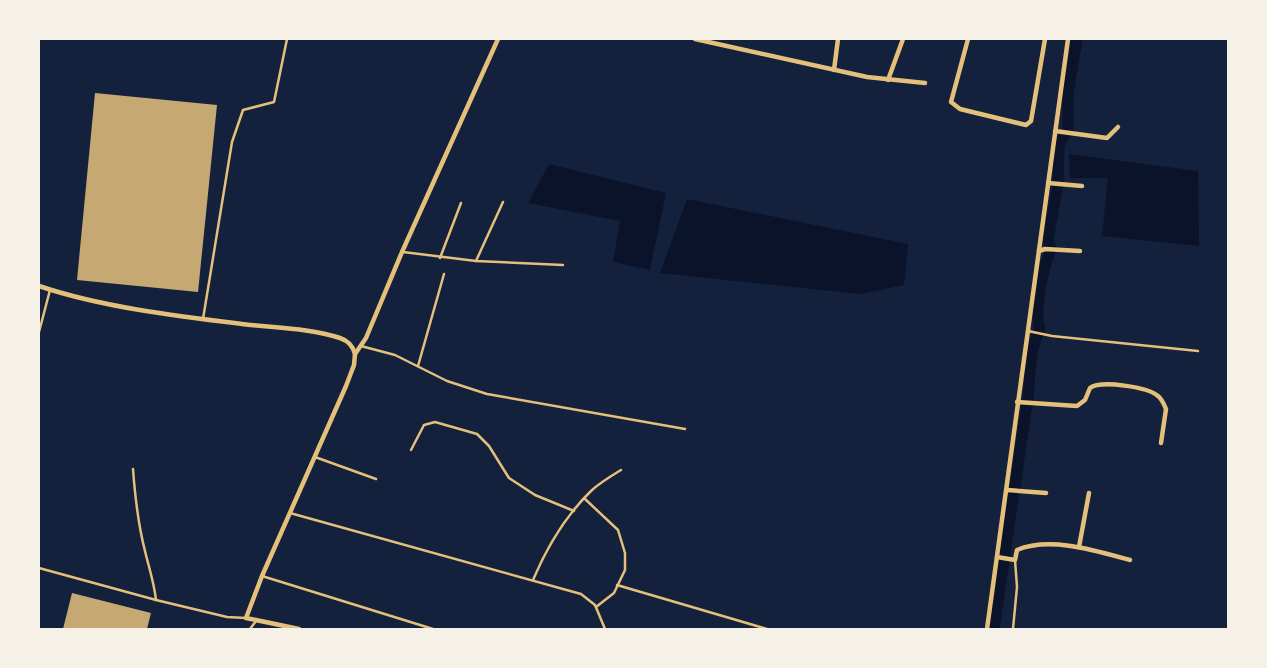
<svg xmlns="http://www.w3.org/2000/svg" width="1267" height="668" viewBox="0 0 1267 668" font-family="'PT Sans',sans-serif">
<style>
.water{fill:#0b132b}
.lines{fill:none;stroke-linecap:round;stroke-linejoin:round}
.canal{stroke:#0b132b;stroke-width:11}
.building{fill:#c6a872}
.service{stroke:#e5c07b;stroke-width:2.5}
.minor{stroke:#e5c07b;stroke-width:4.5}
</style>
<rect width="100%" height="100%" fill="#14213d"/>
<!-- water -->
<g class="water">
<path d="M 1069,154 L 1198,171 L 1199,246 L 1102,236 L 1108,178 L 1070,178 Z"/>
<path d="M 549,164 L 666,193 L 650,270 L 613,262 L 620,221 L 528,203 Z"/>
<path d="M 687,199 L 908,244 L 904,285 L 860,294 L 660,273 Z"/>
</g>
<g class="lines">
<!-- canal -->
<path class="canal" d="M 994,629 C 1005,556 1015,484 1026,411 C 1029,401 1028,397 1029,388 C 1030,368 1031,347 1040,329 C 1034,309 1043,269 1051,249 L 1048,240 L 1058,185 L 1059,145 L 1068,130 L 1068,93 L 1077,39"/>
</g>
<!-- building -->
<g class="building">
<path d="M 95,93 L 217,105 L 198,292 L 77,280 Z"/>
<path d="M 72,593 L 151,613 L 147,629 L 63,629 Z"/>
</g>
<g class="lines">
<!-- service -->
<g class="service">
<path d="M 403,252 L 476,261 L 563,265"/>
<path d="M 440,258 L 461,203"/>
<path d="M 476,261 L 503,202"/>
<path d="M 203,319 L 232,142 L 243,110 L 274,102 L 287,39"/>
<path d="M 1028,331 L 1052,336 L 1198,351"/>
<path d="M 39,332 L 50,290"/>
<path d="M 361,346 L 395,355 L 447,381 L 487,394 L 685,429"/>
<path d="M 418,366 L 444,274"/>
<path d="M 411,450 L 424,425 L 435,422 L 477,434 L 489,446 L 509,478 L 535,495 L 574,511"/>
<path d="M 315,457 L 376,479"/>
<path d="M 133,469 C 135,496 138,524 145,551 C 149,568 154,582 156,600"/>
<path d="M 585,499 L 618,530 L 625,553 L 625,570 L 614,593 L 596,607"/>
<path d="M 290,513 L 581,594 L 595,605 L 605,629"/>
<path d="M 39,568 L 156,600 L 227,617 L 246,618"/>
<path d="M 262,576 L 433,629"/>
<path d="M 533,580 C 547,547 566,515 592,490 C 601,482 611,476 621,470"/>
<path d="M 617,585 L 767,629"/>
<path d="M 250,629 L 256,621"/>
<path d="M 1013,629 L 1017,587 L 1015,560"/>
</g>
<!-- minor -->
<g class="minor">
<path d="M 695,39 L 867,77 L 925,83"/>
<path d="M 968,39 L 951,102 L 960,109 L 1026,125 L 1031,121 L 1045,39"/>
<path d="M 834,70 L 838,39"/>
<path d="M 888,80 L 903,39"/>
<path d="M 1055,131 L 1107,138 L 1118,127"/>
<path d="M 1048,183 L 1082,186"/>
<path d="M 1039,251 L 1045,249 L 1080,251"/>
<path d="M 39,286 C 101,307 176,316 242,324 C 274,328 309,328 340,338 C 349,341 353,346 355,354"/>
<path d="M 1017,402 L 1077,406 L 1085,400 L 1090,388 C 1101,380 1148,387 1158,396 C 1162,399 1164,404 1166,409 L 1161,443"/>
<path d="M 1007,490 L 1046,493"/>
<path d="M 1079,547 L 1089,493"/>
<path d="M 997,557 L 1015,560 L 1017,550 C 1050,536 1097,551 1130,560"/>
<path d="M 299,629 L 246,618 L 262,576 L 346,386 L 354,365 L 355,354 L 366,338 L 402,252 L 498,39"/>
<path d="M 987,629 L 1068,39"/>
</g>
</g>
<!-- border -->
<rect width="1267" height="668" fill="none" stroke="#f6f1e7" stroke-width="80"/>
</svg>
